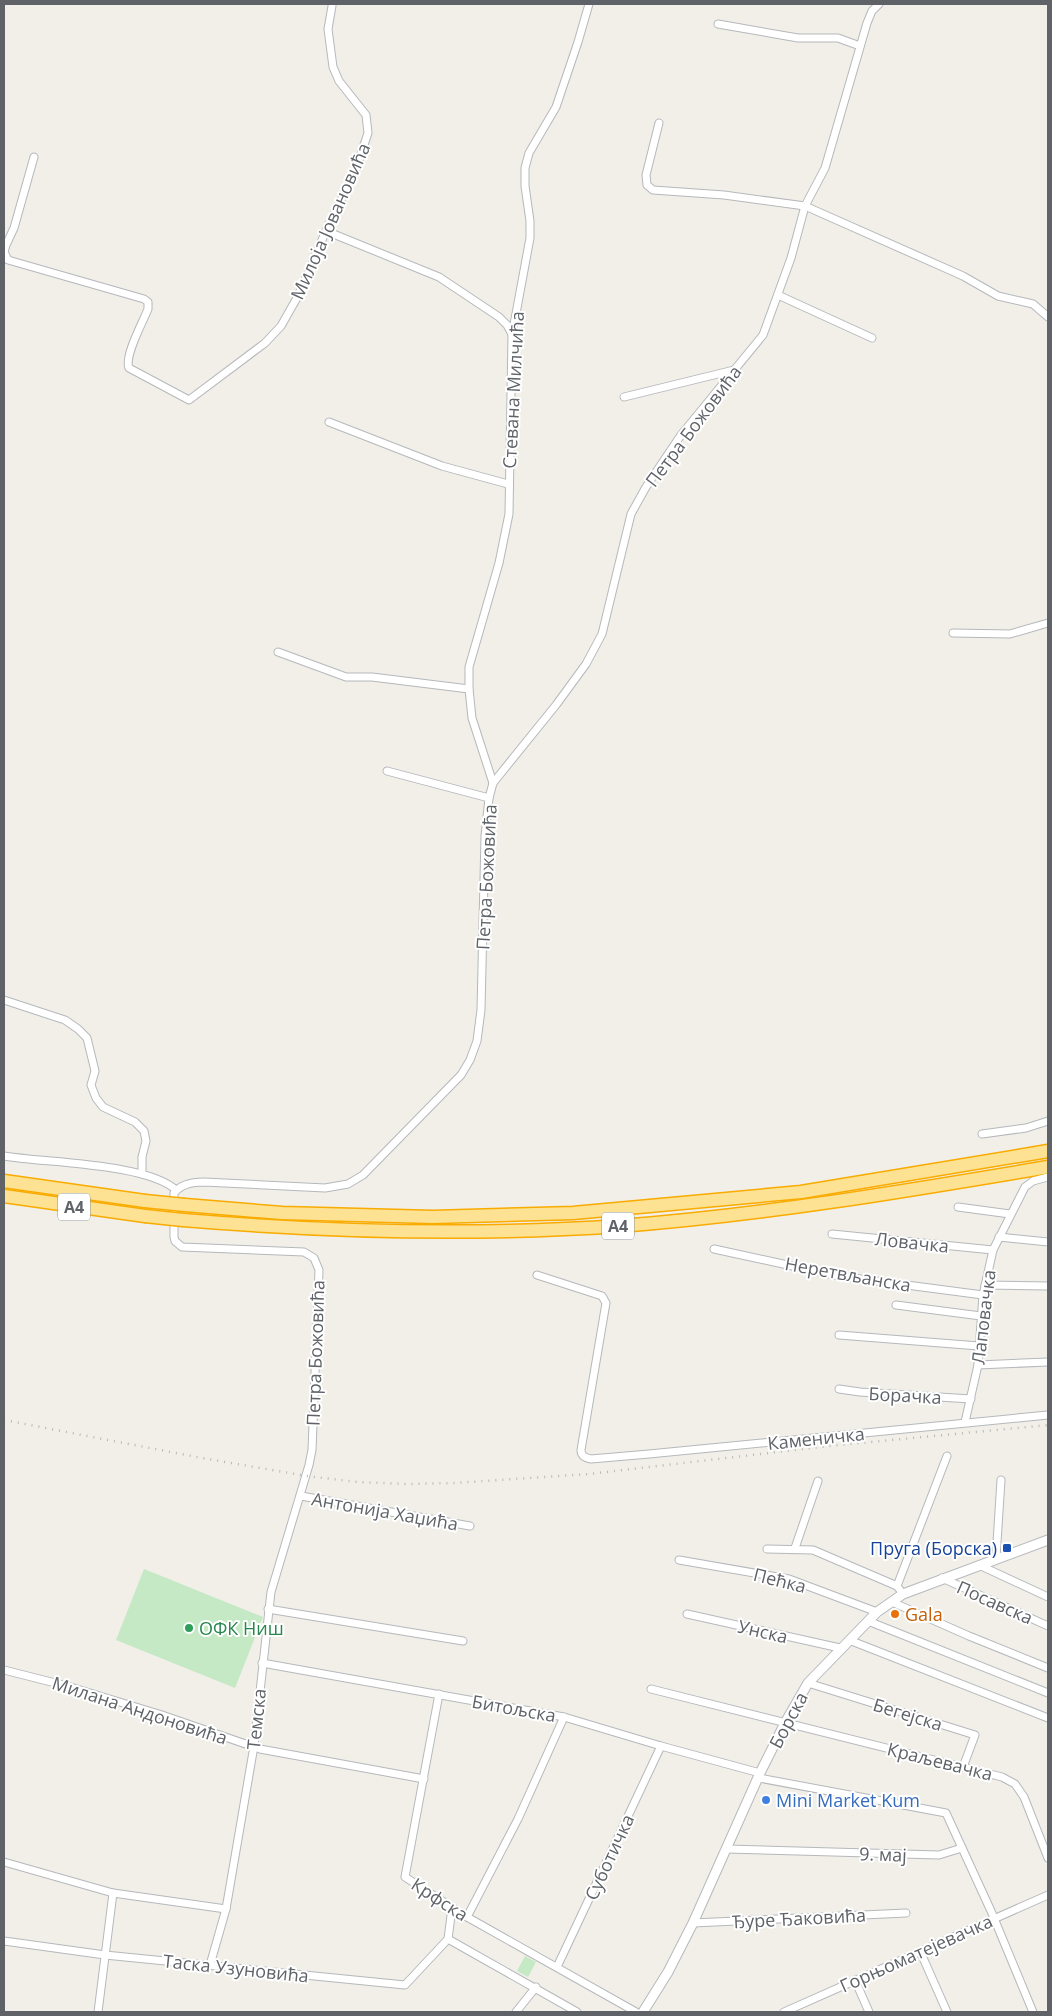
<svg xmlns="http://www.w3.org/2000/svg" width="1052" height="2016" viewBox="0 0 1052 2016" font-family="'Open Sans',sans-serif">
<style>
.green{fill:#c5e8c5}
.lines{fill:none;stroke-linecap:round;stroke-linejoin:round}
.minor-casing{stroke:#b5b8bc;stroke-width:9}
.tertiary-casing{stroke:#b5b8bc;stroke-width:11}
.motorway-casing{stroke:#f9ab00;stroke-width:15}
.minor{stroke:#fff;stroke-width:7}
.tertiary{stroke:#fff;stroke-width:9}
.motorway{stroke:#fde293;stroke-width:12}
.rail{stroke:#b6b7b8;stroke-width:2.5;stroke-dasharray:1 6;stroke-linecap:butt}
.motorway-bridge-casing{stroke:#f9ab00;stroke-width:15;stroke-linecap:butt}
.motorway-bridge{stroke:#fde293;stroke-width:12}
.transit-dot{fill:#1a4fb4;stroke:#fff;stroke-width:2}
.food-dot{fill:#e8710a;stroke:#fff;stroke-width:2}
.leisure-dot{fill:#2e9e5b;stroke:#fff;stroke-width:2}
.shop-dot{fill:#3f7fe0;stroke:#fff;stroke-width:2}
.labels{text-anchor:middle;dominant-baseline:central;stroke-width:4;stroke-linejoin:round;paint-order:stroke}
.shield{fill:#fff;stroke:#8f9295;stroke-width:1}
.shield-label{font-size:16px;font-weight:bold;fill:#5f6368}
.street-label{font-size:18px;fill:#5f6368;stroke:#fff}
.transit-label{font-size:18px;fill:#164399;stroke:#fff;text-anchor:end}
.food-label{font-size:18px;fill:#c56008;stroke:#fff;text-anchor:start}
.leisure-label{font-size:18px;fill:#27864d;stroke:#fff;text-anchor:start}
.shop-label{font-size:18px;fill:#366cbe;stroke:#fff;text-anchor:start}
</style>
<rect width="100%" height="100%" fill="#f1efe8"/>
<!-- green -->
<g class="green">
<path d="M 144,1569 L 263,1617 L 235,1688 L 116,1640 Z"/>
<path d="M 525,1956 L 536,1962 L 528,1977 L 517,1971 Z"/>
</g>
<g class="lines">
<defs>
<g id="minor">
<path d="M 718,24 L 798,38 L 838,38 L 860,46"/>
<path d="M 659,123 L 646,175 L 647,185 L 653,190 L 724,195 L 805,206 L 963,276 L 998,296 L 1033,304 L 1048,317"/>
<path d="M 34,157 L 14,228 L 6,245 L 4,252 L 8,260 L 144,299 L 148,302 L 148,309 C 143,322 124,356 129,368 L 189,400 L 265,343 L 281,326 L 298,296 L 328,226 L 355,172 L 368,133 L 366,115 L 339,81 L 333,67 L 328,29 L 332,6"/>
<path d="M 326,231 L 439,277 L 499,317 L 507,325 L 512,334"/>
<path d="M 778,295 L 872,338"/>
<path d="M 624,397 L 734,370"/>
<path d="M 329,422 L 442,466 L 508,484"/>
<path d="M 953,633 L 1010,634 L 1048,623"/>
<path d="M 278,652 L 346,677 L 372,677 L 469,689"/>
<path d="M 387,771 L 489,798"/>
<path d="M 493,783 L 472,718 L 469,689 L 469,667 L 499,563 L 509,514 L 512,335 L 530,238 L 530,221 L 525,186 L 525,168 L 529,153 L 556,107 L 578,42 L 589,4"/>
<path d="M 4,1000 L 65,1020 L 78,1029 L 87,1038 L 95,1071 L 91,1085 L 96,1098 L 103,1107 L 135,1122 L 144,1131 L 146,1141 L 142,1157 L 142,1174"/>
<path d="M 982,1134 L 1026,1128 L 1048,1121"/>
<path d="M 4,1156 C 45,1163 147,1163 176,1190"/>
<path d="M 958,1207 L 1010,1214"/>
<path d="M 832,1234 L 993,1250"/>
<path d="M 999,1237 L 1048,1242"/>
<path d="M 714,1249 L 838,1276 L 983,1295"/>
<path d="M 537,1275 L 602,1296 L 606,1303 L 581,1450 C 581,1456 585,1458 591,1459 L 649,1454 L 1048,1415"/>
<path d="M 985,1285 L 1048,1286"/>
<path d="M 896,1305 L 981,1316"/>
<path d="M 839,1335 L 979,1346"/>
<path d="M 978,1365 L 1048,1362"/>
<path d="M 839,1389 L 860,1392 L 971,1399"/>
<path d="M 965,1422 L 978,1365 L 983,1295 L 993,1250 L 1025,1187 L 1033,1181 L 1048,1177"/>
<path d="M 301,1496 L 470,1526"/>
<path d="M 795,1548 L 818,1481"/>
<path d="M 767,1549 L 813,1550 L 897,1586"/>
<path d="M 996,1558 L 1001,1480"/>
<path d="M 679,1560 L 789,1579 L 877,1612"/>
<path d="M 979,1565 L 1048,1597"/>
<path d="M 942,1578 L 1048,1626"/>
<path d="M 903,1594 L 897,1586 L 947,1456"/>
<path d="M 892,1602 L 969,1636 L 1048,1668"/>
<path d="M 268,1609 L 463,1641"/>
<path d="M 687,1614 L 840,1648"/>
<path d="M 868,1621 L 1048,1693"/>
<path d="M 849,1640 L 1048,1718"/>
<path d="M 262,1663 L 564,1717 L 661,1746 L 760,1773"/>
<path d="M 4,1670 L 67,1686 L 162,1715 L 260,1749 L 424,1779"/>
<path d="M 808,1683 L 975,1735 L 963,1767"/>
<path d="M 651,1689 L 1002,1777 L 1015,1784 L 1024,1797 L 1048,1858"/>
<path d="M 439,1694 L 405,1877 L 467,1917 L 636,2012"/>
<path d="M 759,1778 L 946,1813 L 991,1911 L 1033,2012"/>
<path d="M 726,1849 L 939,1855 L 962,1848"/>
<path d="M 4,1862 L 113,1893 L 226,1909"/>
<path d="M 467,1917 L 518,1819 L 564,1717"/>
<path d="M 693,1923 L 906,1913"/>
<path d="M 448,1939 L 577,2012"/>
<path d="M 448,1939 L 452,1908"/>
<path d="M 4,1941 L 105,1955 L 405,1985 L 448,1939"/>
<path d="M 920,1951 L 947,2012"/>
<path d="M 210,1965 L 226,1909 L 254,1746 L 271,1592 L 309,1465 L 312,1450 L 319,1270 L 314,1258 L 304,1252 L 182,1247 L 175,1241 L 174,1237 L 174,1193 C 181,1184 193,1182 204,1182 L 325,1188 L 348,1184 L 363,1175 L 461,1075 L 470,1060 L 477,1041 L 481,1010 L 485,836 L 489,798 L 493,783 L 556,705 L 586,664 L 602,634 L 631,514 L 646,487 L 681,435 L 763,335 L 791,258 L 805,206 L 825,168 L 867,23 L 872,11 L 879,4"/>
<path d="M 557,1967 L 661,1746"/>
<path d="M 855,1980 L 869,2012"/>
<path d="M 98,2012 L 113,1893"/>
<path d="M 516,2012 L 536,1987"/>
<path d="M 784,2012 L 1048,1895"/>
</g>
<path id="tertiary" d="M 643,2012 L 668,1972 L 693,1923 L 760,1773 L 785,1723 L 808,1683 L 877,1612 L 903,1594 L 1048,1540"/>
<g id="motorway">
<path d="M 4,1181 L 145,1201"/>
<path d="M 4,1196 L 145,1216"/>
<path d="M 185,1205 L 282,1213 L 433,1217 L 573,1213 L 801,1192 L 1048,1151"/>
<path d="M 183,1220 C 329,1232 474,1236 620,1226 C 764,1215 906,1191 1048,1167"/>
</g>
</defs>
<!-- minor casing -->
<use href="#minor" class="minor-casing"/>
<!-- tertiary casing -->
<use href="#tertiary" class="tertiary-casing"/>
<!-- motorway casing -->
<use href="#motorway" class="motorway-casing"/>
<!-- minor -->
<use href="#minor" class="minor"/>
<!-- tertiary -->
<use href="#tertiary" class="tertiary"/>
<!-- motorway -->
<use href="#motorway" class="motorway"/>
<!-- rail -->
<path class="rail" d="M 4,1420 L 202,1458 L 307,1476 L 357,1482 L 407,1484 L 454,1483 L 589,1474 L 829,1446 L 1048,1425"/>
<defs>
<g id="motorway-bridge">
<path d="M 145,1201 L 185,1205"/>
<path d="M 145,1216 L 183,1220"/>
</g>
</defs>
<!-- motorway-bridge casing -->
<use href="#motorway-bridge" class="motorway-bridge-casing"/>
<!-- motorway-bridge -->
<use href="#motorway-bridge" class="motorway-bridge"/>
</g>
<!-- markers -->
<rect class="transit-dot" x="1002" y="1543" width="10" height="10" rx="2.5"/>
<circle class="food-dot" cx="895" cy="1614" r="5"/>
<circle class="leisure-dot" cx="189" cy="1628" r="5"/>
<circle class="shop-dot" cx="766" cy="1800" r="5"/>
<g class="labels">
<!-- shield labels -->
<g class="shield">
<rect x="58" y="1193.5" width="32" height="27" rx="4"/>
<rect x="602" y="1212.5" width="32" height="27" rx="4"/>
</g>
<g class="shield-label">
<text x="74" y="1207">A4</text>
<text x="618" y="1226">A4</text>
</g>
<!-- street labels -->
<g class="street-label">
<text transform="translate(330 221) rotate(-66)">Милоја Јовановића</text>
<text transform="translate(513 390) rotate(-87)">Стевана Милчића</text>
<text transform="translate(693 426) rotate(-53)">Петра Божовића</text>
<text transform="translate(486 877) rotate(-87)">Петра Божовића</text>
<text transform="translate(912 1242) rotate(6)">Ловачка</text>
<text transform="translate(848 1274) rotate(10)">Неретвљанска</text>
<text transform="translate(983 1317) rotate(-83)">Лаповачка</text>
<text transform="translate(315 1353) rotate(-88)">Петра Божовића</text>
<text transform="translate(905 1395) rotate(3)">Борачка</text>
<text transform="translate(816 1438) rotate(-6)">Каменичка</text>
<text transform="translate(385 1511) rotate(10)">Антонија Хаџића</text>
<text transform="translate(780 1580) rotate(14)">Пећка</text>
<text transform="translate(995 1602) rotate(24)">Посавска</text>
<text transform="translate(763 1631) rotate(13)">Унска</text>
<text transform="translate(514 1708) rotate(10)">Битољска</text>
<text transform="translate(140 1710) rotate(18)">Милана Андоновића</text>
<text transform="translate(908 1714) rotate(17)">Бегејска</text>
<text transform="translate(256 1719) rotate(-84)">Темска</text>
<text transform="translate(788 1720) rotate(-62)">Борска</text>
<text transform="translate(940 1761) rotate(14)">Краљевачка</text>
<text transform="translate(883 1854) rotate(2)">9. мај</text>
<text transform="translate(609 1857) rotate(-65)">Суботичка</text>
<text transform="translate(440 1899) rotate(33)">Крфска</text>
<text transform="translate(799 1918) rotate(-3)">Ђуре Ђаковића</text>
<text transform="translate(916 1953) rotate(-24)">Горњоматејевачка</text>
<text transform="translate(236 1968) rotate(6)">Таска Узуновића</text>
</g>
<!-- transit labels -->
<g class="transit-label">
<text x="997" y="1548">Пруга (Борска)</text>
</g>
<!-- food labels -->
<g class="food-label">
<text x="905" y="1614">Gala</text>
</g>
<!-- leisure labels -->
<g class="leisure-label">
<text x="199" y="1628">ОФК Ниш</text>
</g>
<!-- shop labels -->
<g class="shop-label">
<text x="776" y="1800">Mini Market Kum</text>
</g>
</g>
<!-- border -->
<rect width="1052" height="2016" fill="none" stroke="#5f6368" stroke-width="10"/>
</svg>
